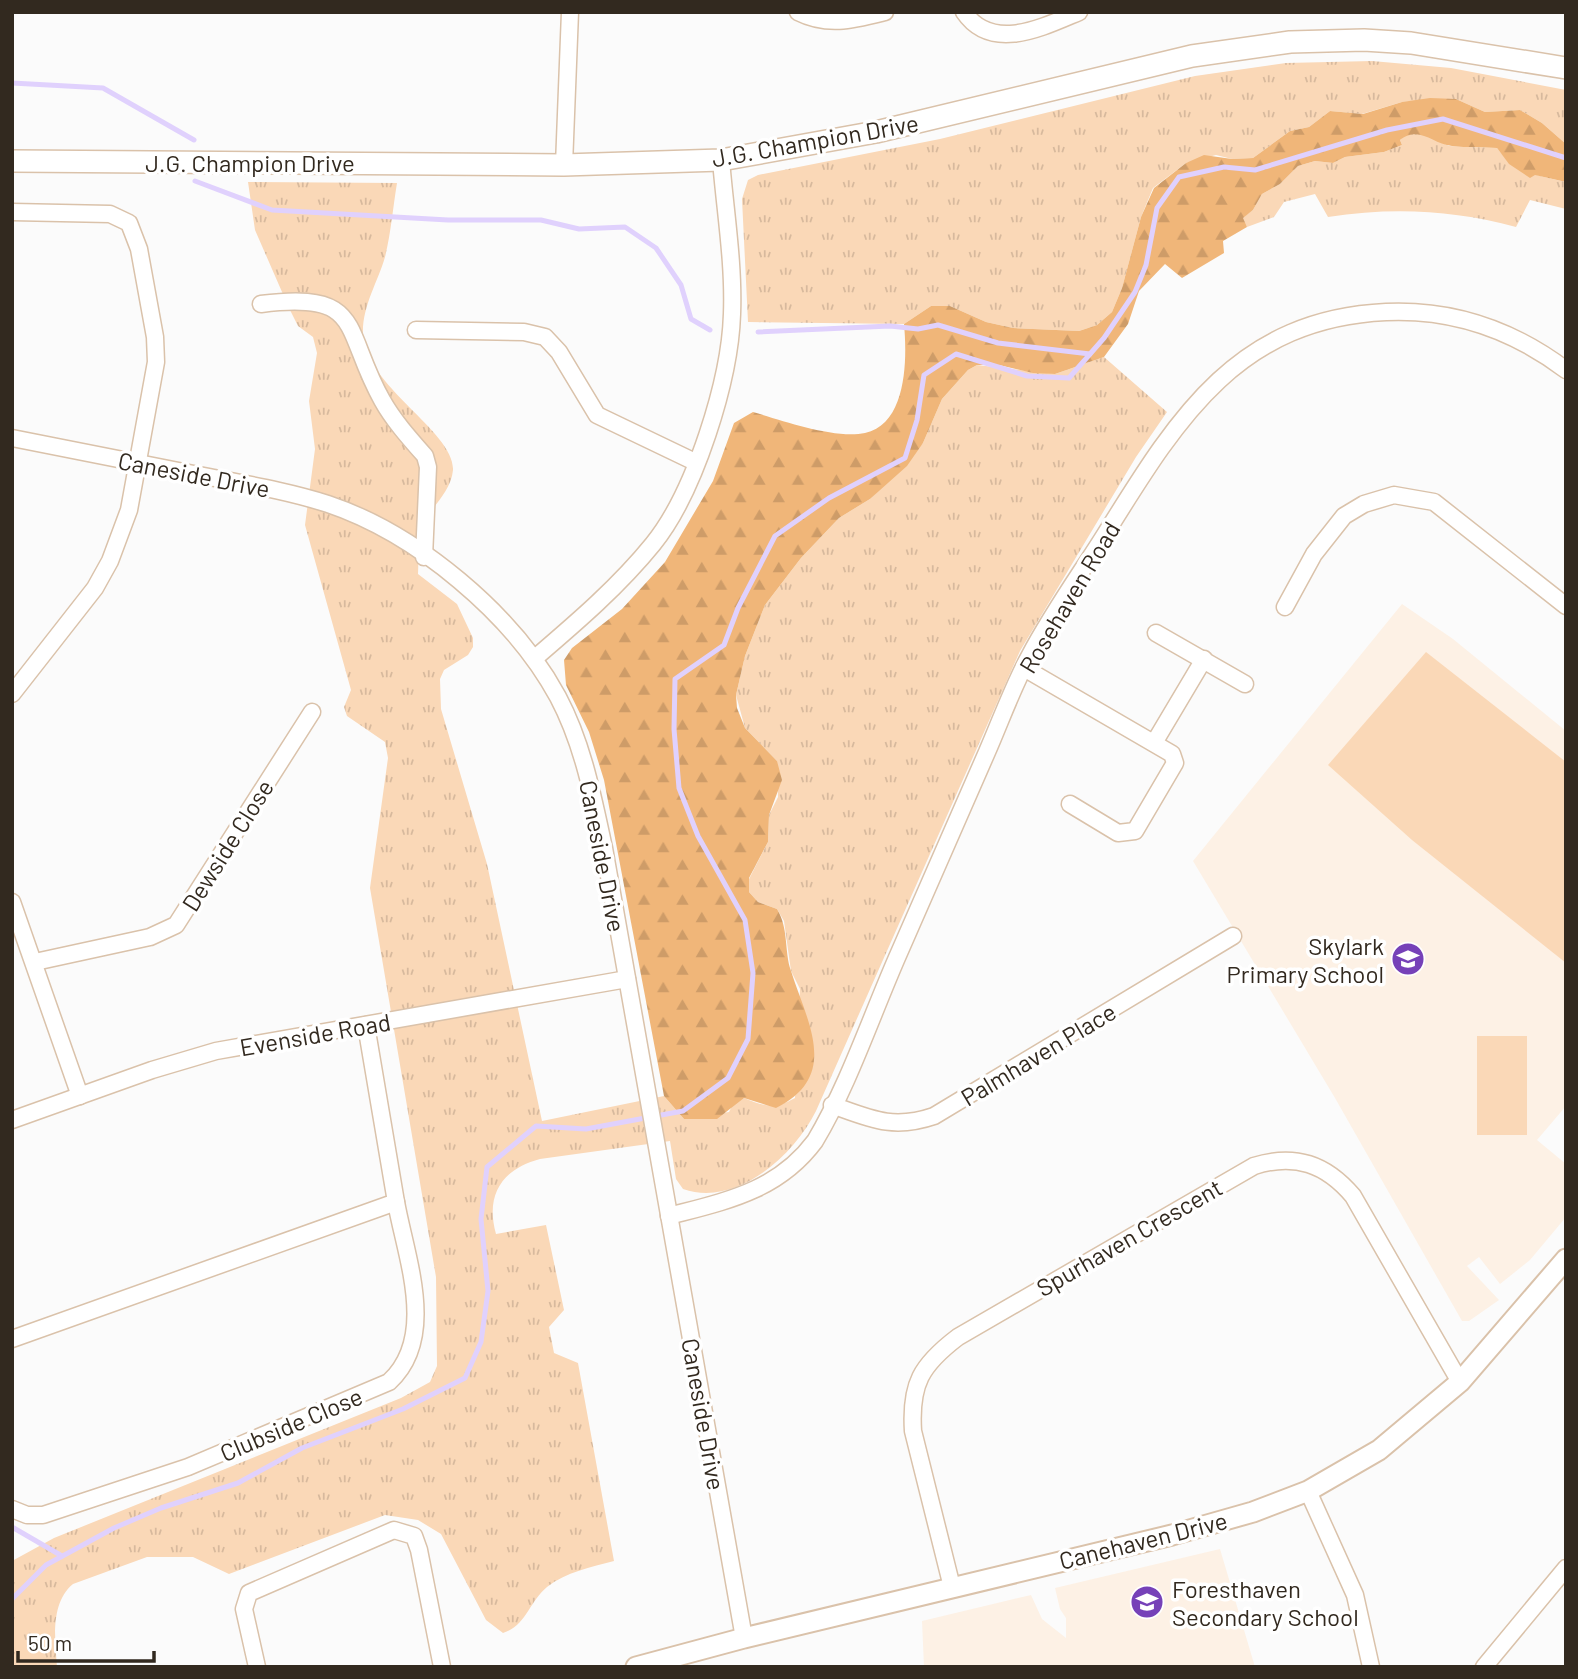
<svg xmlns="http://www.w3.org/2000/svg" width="1578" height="1679" viewBox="0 0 1578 1679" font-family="Barlow,sans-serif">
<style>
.built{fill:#fdf1e5}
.grass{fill:url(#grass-tufts)}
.forest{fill:url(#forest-firs)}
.green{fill:#fad8b7}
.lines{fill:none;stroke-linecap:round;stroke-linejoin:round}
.stream{stroke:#e0d1fd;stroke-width:5}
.minor-casing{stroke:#dac2aa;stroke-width:19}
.tertiary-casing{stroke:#dac2aa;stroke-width:23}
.secondary-casing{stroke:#dac2aa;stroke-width:24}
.minor{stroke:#fff;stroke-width:16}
.tertiary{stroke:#fff;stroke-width:19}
.secondary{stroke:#fff;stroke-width:21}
.labels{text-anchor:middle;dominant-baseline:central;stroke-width:7;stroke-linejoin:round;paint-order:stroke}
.street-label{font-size:24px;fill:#32291f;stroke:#fff}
.poi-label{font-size:24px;fill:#32291f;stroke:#fff;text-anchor:end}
</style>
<defs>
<pattern id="grass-tufts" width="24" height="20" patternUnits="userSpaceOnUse" patternTransform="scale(1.75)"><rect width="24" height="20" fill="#fad8b7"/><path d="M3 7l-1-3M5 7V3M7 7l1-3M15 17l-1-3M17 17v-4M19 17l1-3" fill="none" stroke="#d7b99d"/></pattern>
<pattern id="forest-firs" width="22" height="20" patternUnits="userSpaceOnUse" patternTransform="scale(1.75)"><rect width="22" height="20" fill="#f0b679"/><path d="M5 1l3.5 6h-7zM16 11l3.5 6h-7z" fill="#ce9c68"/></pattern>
</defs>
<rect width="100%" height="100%" fill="#fbfbfb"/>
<!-- built -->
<g class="built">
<path d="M 1402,604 L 1453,639 L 1566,731 L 1566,1106 L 1537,1140 L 1566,1164 L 1566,1217 L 1530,1260 L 1500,1284 L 1479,1257 L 1467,1266 L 1499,1300 L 1469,1321 L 1462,1321 L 1335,1098 L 1193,861 Z"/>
<path d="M 1220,1549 L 1255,1667 L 924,1667 L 922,1621 L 1031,1595 L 1042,1619 L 1066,1638 L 1066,1618 L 1060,1609 L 1055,1588 Z"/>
</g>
<!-- grass -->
<g class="grass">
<path d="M 1372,61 L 1451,68 L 1566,90 L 1566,144 L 1542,123 L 1520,110 L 1485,112 L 1456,99 L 1402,102 L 1362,114 L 1330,111 L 1309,127 L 1290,131 L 1253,158 L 1232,159 L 1216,155 L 1186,163 L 1153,188 L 1141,217 L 1122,288 L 1112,312 L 1097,325 L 1079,331 L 1013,328 L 986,322 L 950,306 L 931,306 L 904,324 L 748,322 L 742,199 L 748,180 L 758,175 L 940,139 L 1195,76 L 1286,63 Z"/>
<path d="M 1422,133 L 1449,146 L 1497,148 C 1514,172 1538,176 1566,182 L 1566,209 L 1530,200 L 1516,227 C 1453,210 1393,207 1328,217 L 1315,194 L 1284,202 L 1274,217 L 1247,227 L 1242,218 L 1253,210 L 1262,194 L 1280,184 L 1298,166 L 1315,161 L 1333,163 L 1345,157 L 1384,152 L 1402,145 L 1400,140 L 1407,134 Z"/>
<path d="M 248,182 L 397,183 C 393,207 391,233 385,257 C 378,282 362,306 363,334 C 365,386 455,432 453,470 C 451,492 431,507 422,526 C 417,539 419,560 418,574 L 457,604 L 473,638 L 473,647 L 468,655 L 444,670 L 440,679 L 441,709 L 487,864 L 542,1121 L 664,1096 L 684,1119 L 729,1112 L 733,1104 L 744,1098 C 765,1107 775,1109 795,1098 L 800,989 L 791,971 L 784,921 L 777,909 L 758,902 L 749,892 L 749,879 L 768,842 L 769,815 L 778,797 L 777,761 L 745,728 L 736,695 L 745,656 L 765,605 L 801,558 L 839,518 L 870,499 L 923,443 L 942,399 L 968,370 L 977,365 L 1055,374 L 1104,357 L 1167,412 L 1136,457 L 1020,651 L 816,1111 C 794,1155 737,1208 683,1189 L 676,1179 L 670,1141 L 540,1159 C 502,1169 485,1195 496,1234 L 546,1225 L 564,1310 L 549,1327 L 554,1353 L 578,1363 L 614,1561 C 591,1567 566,1572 547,1587 C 529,1602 526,1626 503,1633 L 486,1620 L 441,1534 L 418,1520 L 385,1515 L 229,1574 L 193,1557 L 147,1557 L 73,1584 C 50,1603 55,1640 57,1667 L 12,1667 L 12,1561 L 54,1538 L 401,1398 L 430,1382 L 437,1366 L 436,1277 L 370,888 L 388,758 L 385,742 L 347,716 L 344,707 L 351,690 L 305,525 L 315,449 L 309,401 L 317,353 L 313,337 L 298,326 L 289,308 L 255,230 Z"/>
</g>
<!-- forest -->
<path class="forest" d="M 1430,98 L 1456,99 L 1485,112 L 1520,110 L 1542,123 L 1566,144 L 1566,182 L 1535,175 L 1530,178 L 1509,164 L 1497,148 C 1482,147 1467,148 1452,146 C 1432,144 1420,125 1400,140 L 1402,145 L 1384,152 L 1345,157 L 1333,163 L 1315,161 L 1298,166 L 1280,184 L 1262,194 L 1253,210 L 1243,218 L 1247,227 L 1223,241 L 1224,253 L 1182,278 L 1165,264 L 1139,291 L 1128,324 L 1104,357 L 1055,374 L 1033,373 L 999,365 L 977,365 L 968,370 L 942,399 L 923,443 L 907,466 L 870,499 L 839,518 L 801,558 L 765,605 L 745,656 L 736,695 L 737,708 L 745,728 L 777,761 L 782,780 L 769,815 L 768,842 L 749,878 L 749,892 L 758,902 L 777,909 C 789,929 784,950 791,971 C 807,1022 841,1076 776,1108 L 744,1098 L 717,1119 L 684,1119 L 664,1096 L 604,780 L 589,732 L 566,685 L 564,660 L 572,648 L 622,609 L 665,562 L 713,481 L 734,423 L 753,412 C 784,421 834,439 865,433 C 908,424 907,356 904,324 L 931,306 L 950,306 L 986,322 L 1013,328 L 1079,331 L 1097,325 L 1112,312 L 1122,288 L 1141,217 L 1154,188 L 1186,163 L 1204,155 L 1232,159 L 1253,158 L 1290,131 L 1309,127 L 1330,111 L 1363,114 L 1402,102 Z"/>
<!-- green -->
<g class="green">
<path d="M 1426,652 L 1566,762 L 1566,963 L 1412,840 L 1328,765 Z"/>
<rect x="1477" y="1036" width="50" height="99"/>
</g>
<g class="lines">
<!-- stream -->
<g class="stream">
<path d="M 12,83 L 103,88 L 194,140"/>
<path d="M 195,181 L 272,210 L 448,220 L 541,220 L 579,229 L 625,227 L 656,248 L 681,285 L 691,319 L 710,330"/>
<path d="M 758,332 L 890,326 L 918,329 L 938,325 L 998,343 L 1090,354"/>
<path d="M 12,1527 L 62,1556"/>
<path d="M 12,1599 L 46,1565 L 114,1528 L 161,1508 L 238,1483 L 302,1448 L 403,1409 L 465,1378 L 481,1342 L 488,1291 L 481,1219 L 487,1167 L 536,1126 L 586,1129 L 683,1111 L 728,1078 L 748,1039 L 753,973 L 745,920 L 698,836 L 679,788 L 674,729 L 675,679 L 724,645 L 738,608 L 775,536 L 829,498 L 905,458 L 917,420 L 924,375 L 956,354 L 1027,376 L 1069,378 L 1104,338 L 1135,292 L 1146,265 L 1157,208 L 1179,177 L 1224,167 L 1255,170 L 1387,130 L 1443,119 L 1566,158"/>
</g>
<defs>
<g id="minor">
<path d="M 798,12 C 828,27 853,20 885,12"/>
<path d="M 964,12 C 992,53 1043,27 1079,12"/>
<path d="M 564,165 L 570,12"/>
<path d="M 12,212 L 110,214 L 129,223 L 139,249 L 155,337 L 156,362 L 129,510 L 110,561 L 95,588 L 12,694"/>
<path d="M 261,304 C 365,291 342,329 382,400 C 393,420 410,439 425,456 L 428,467 L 424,557"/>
<path d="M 416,330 L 524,332 L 545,337 L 559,352 L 597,415 L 695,462"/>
<path d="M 12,438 C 76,451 140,463 204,476 C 245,484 288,491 328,504 C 417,534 513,614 558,697 C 583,744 593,797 604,848 L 744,1638"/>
<path d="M 1285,607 L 1314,554 L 1344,516 L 1364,504 L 1394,495 L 1434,502 L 1566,606"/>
<path d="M 1156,633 L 1245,684"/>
<path d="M 535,658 C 577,622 619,586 653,544 C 695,492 730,380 732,314 C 734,263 725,210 721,160"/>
<path d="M 1024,668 L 1172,754 L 1175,763 L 1135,831 L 1118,833 L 1070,804"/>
<path d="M 1154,743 L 1204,659"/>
<path d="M 12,902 L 80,1096"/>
<path d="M 35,962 L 150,937 L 176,925 L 312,712"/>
<path d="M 832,1105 C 871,1119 893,1130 934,1116 L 1233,936"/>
<path d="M 12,1120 L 152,1070 L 216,1051 L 627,979"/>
<path d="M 669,1216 C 726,1201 778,1191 815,1141 C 849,1084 872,1014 899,953 C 929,886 958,819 987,752 C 1001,720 1013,686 1030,655 C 1052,613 1081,573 1106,533 C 1177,419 1237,319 1386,312 C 1453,309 1513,330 1566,370"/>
<path d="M 12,1339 L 396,1202 L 366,1025"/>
<path d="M 1308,1491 L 1355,1595 L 1371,1667"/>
<path d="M 12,1509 L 27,1515 L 43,1515 L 188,1467 L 389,1382 C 438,1337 406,1258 396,1202"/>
<path d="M 952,1587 L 913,1431 C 910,1384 921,1365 958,1337 L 1254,1166 C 1295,1153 1326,1164 1353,1196 L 1460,1382"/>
<path d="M 257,1667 L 244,1609 L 249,1593 L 394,1530 L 414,1536 L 419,1550 L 442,1667"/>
<path d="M 1484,1667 L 1566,1568"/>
</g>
<path id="tertiary" d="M 636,1667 L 744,1638 L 1172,1535 L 1253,1512 L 1308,1491 L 1379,1450 L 1460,1382 L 1566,1259"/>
<path id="secondary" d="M 12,161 L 564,165 L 721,160 L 876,132 L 1192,56 L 1290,42 L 1364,40 L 1411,43 L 1566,68"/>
</defs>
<!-- minor casing -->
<use href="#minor" class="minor-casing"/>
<!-- tertiary casing -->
<use href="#tertiary" class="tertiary-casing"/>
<!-- secondary casing -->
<use href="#secondary" class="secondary-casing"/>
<!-- minor -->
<use href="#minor" class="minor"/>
<!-- tertiary -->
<use href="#tertiary" class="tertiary"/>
<!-- secondary -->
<use href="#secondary" class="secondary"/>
</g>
<!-- icons -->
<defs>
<symbol id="school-disc" viewBox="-11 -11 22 22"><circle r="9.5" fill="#7641b8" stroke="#fff"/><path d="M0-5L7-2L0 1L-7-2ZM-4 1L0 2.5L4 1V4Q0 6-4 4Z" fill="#fff"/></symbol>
</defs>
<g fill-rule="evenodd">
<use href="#school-disc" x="1389" y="940" width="38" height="38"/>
<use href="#school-disc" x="1128" y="1583" width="38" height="38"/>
</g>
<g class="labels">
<!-- street labels -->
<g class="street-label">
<text transform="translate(815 140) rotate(-10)">J.G. Champion Drive</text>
<text x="250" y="162">J.G. Champion Drive</text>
<text transform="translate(194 474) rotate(11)">Caneside Drive</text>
<text transform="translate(1069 597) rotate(-59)">Rosehaven Road</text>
<text transform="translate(227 845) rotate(-58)">Dewside Close</text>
<text transform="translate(603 856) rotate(79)">Caneside Drive</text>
<text transform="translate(315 1034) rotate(-10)">Evenside Road</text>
<text transform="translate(1038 1054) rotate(-31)">Palmhaven Place</text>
<text transform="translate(1129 1237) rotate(-30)">Spurhaven Crescent</text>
<text transform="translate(704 1414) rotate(80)">Caneside Drive</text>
<text transform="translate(291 1424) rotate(-23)">Clubside Close</text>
<text transform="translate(1143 1540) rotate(-14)">Canehaven Drive</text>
</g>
<!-- poi labels -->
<g class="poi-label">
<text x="1384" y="945">Skylark<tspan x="1384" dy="28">Primary School</tspan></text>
<text x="1172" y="1588" text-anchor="start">Foresthaven<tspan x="1172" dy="28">Secondary School</tspan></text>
</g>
</g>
<!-- border -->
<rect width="1578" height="1679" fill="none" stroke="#32291f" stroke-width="28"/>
<!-- scale -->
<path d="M18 1651v10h136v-10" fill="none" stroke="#32291f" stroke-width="3.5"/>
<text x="28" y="1651" font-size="21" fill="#32291f" stroke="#ffffff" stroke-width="5" paint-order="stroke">50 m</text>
</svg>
